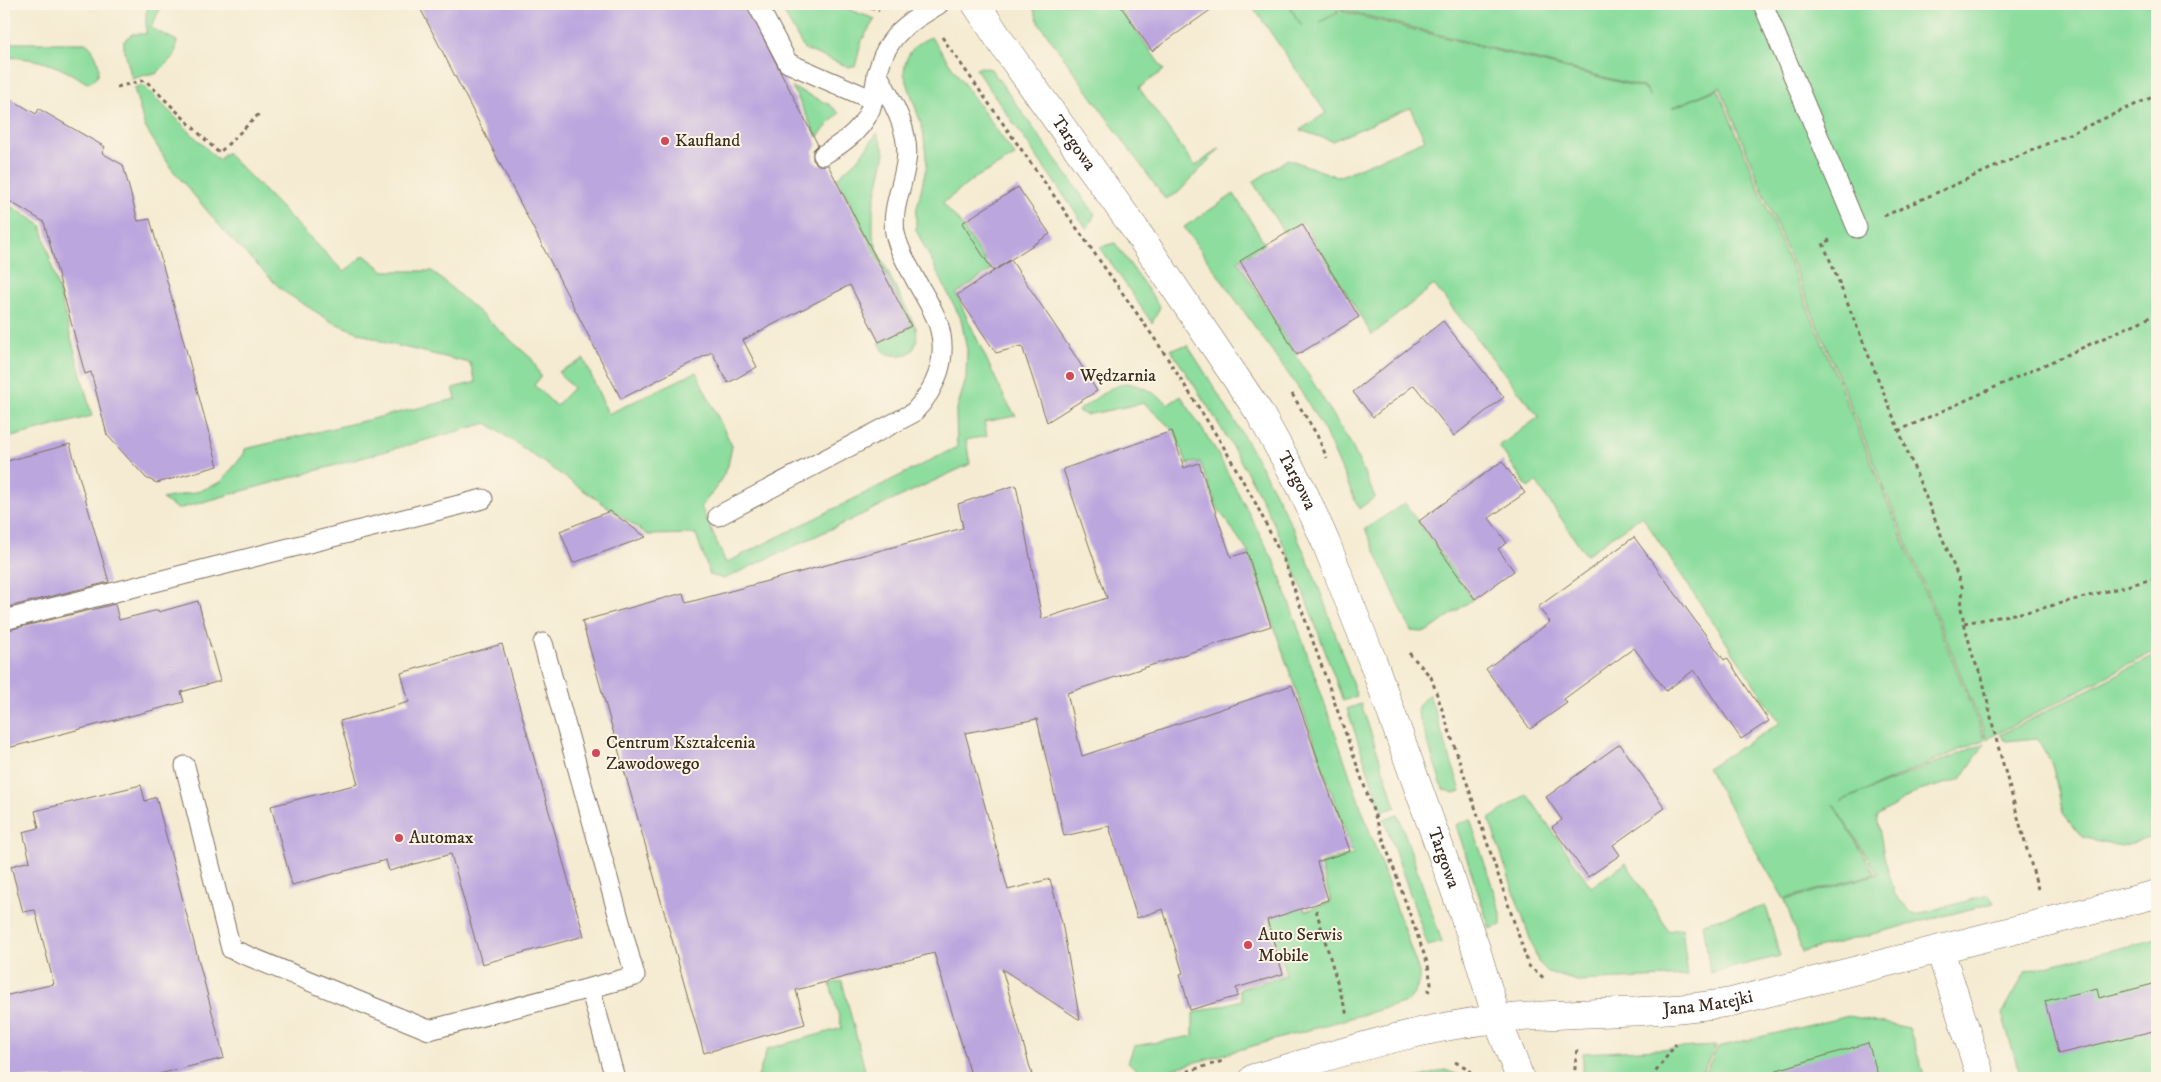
<svg xmlns="http://www.w3.org/2000/svg" width="2161" height="1082" viewBox="0 0 2161 1082" font-family="'IM FELL DW Pica',serif">
<style>
.green{fill:#8cdd9e;stroke:#64845e;fill-rule:evenodd}
.building{fill:#bca6de}
.lines{fill:none;stroke-linecap:round;stroke-linejoin:round}
.lane-casing{stroke:#7c6e5d;stroke-width:21}
.street-casing{stroke:#7c6e5d;stroke-width:29}
.path{stroke:#7c6e5d;stroke-width:3;stroke-dasharray:4 4;stroke-linecap:butt}
.lane{stroke:#fff;stroke-width:19}
.street{stroke:#fff;stroke-width:28}
.poi-dot{fill:#d1495b;stroke:#fcf5e5;stroke-width:2}
.labels{text-anchor:middle;dominant-baseline:central;stroke-width:4;stroke-linejoin:round;paint-order:stroke}
.poi-label{font-size:18px;fill:#3b2a1e;stroke:#fcf5e5;text-anchor:start}
.street-label{font-size:18px;fill:#3b2a1e;stroke:#fcf5e5}
</style>
<rect width="100%" height="100%" fill="#fcf5e5"/>
<filter id="ink" filterUnits="userSpaceOnUse"><feTurbulence type="fractalNoise" baseFrequency=".02" numOctaves="2"/><feDisplacementMap in="SourceGraphic" scale="10" xChannelSelector="R" yChannelSelector="G"/><feConvolveMatrix kernelMatrix="1 2 1 2 8 2 1 2 1" color-interpolation-filters="sRGB"/></filter>
<filter id="wash" filterUnits="userSpaceOnUse"><feTurbulence type="fractalNoise" baseFrequency=".0096" numOctaves="4" result="noise"/><feDisplacementMap in="SourceGraphic" scale="20" xChannelSelector="R" yChannelSelector="G"/><feGaussianBlur stdDeviation="1.12" result="paint"/><feColorMatrix in="noise" values="0 0 0 0 0 0 0 0 0 0 0 0 0 0 0 0 0 1.4 0 .05"/><feComposite in="paint" operator="in"/></filter>
<g filter="url(#wash)">
<rect width="100%" height="100%" fill="#f5ebd2"/>
<!-- green -->
<g class="green">
<path d="M 150,4 L 162,4 L 151,28 L 177,41 L 175,55 L 156,74 L 148,74 L 132,79 L 124,48 L 124,41 L 132,34 L 146,34 L 146,13 Z"/>
<path d="M 779,4 L 834,4 L 875,19 L 862,40 L 855,67 L 849,67 L 804,49 Z"/>
<path d="M 1032,4 L 1117,4 L 1164,70 L 1139,88 L 1195,166 L 1220,148 L 1178,193 L 1165,199 L 1039,23 Z"/>
<path d="M 1251,4 L 1287,4 L 1302,26 L 1288,4 L 2157,4 L 2157,650 L 1987,739 L 1720,87 L 1672,108 L 1718,89 L 1985,739 L 1841,801 L 1985,743 L 1961,779 L 1916,792 L 1877,816 L 1884,856 L 1895,895 L 1914,915 L 1989,895 L 1994,903 L 1802,952 L 1785,900 L 1878,874 L 1833,804 L 1875,874 L 1784,899 L 1707,768 L 1780,723 L 1642,516 L 1586,555 L 1536,482 L 1528,488 L 1499,446 L 1539,417 L 1434,285 L 1372,335 L 1303,222 L 1284,233 L 1253,182 L 1288,159 L 1338,177 L 1425,140 L 1410,108 L 1332,141 L 1300,130 L 1326,113 ZM 1340,9 L 1646,88 L 1650,97 L 1646,89 L 1341,11 L 1319,23 Z"/>
<path d="M 931,37 L 1015,156 L 975,178 L 943,203 L 960,223 L 991,270 L 956,294 L 1006,401 L 1016,416 L 984,422 L 987,436 L 966,440 L 970,464 L 724,579 L 710,575 L 696,534 L 648,535 L 487,423 L 178,509 L 162,499 L 200,491 L 221,482 L 244,454 L 245,449 L 456,399 L 453,388 L 476,382 L 470,363 L 386,343 L 332,322 L 283,291 L 230,238 L 171,168 L 145,127 L 134,88 L 143,85 L 218,160 L 227,153 L 344,272 L 364,255 L 384,271 L 432,271 L 532,359 L 541,377 L 534,385 L 556,406 L 573,388 L 558,372 L 584,359 L 608,414 L 696,372 L 732,446 L 728,466 L 718,485 L 701,507 L 726,563 L 957,447 L 956,412 L 966,379 L 967,350 L 961,319 L 916,230 L 916,212 L 927,164 L 923,130 L 904,73 C 905,54 914,44 931,37 Z"/>
<path d="M 4,43 L 86,43 C 98,52 107,79 87,83 C 58,65 39,58 4,57 Z"/>
<path d="M 981,67 L 991,69 L 1095,214 L 1087,229 L 976,69 Z"/>
<path d="M 792,87 L 830,105 L 839,113 L 817,137 Z"/>
<path d="M 877,133 L 885,153 L 873,208 L 873,235 L 879,254 L 916,328 C 920,352 907,360 885,353 L 879,343 L 912,326 L 837,178 L 860,157 Z"/>
<path d="M 1234,194 L 1265,244 L 1238,261 L 1351,444 L 1375,497 L 1359,509 L 1325,432 L 1304,396 L 1184,227 Z"/>
<path d="M 4,202 L 41,225 L 92,416 L 4,439 Z"/>
<path d="M 1115,243 L 1160,307 L 1152,323 L 1100,247 Z"/>
<path d="M 1188,346 C 1231,413 1272,481 1305,554 C 1325,600 1340,649 1357,696 L 1343,701 C 1322,643 1302,584 1276,528 C 1246,465 1209,407 1170,349 Z"/>
<path d="M 1126,383 C 1144,386 1154,393 1169,404 L 1181,396 L 1215,449 L 1276,565 L 1419,972 C 1420,986 1416,992 1407,1002 L 1144,1077 L 1128,1062 L 1134,1046 L 1193,1036 L 1193,1013 L 1242,1000 L 1239,989 L 1286,975 L 1260,883 L 1292,872 L 1305,911 L 1331,902 L 1320,864 L 1353,854 L 1248,552 L 1217,507 L 1200,462 L 1187,464 L 1174,431 L 1144,403 L 1086,415 L 1078,411 L 1109,389 Z"/>
<path d="M 1405,503 L 1473,599 L 1430,630 L 1422,632 L 1411,631 L 1365,529 Z"/>
<path d="M 2157,654 L 2157,836 L 2121,846 L 2082,837 L 2063,813 L 2052,764 L 2037,738 L 2006,741 L 2000,735 Z"/>
<path d="M 1429,694 L 1461,791 L 1454,793 L 1443,789 L 1417,710 L 1420,703 Z"/>
<path d="M 1361,704 L 1396,807 L 1382,812 L 1347,709 Z"/>
<path d="M 1527,794 L 1591,887 L 1626,863 L 1669,931 L 1682,928 L 1688,976 L 1577,981 L 1548,972 L 1538,962 L 1489,819 Z"/>
<path d="M 1398,814 L 1442,942 L 1428,946 L 1384,819 Z"/>
<path d="M 1470,819 L 1501,913 L 1501,925 L 1490,929 L 1456,825 Z"/>
<path d="M 1766,906 L 1780,956 L 1710,973 L 1703,923 Z"/>
<path d="M 2157,939 L 2157,1078 L 2021,1078 L 2002,1014 L 2026,971 Z"/>
<path d="M 842,981 L 867,1078 L 756,1078 L 758,1077 L 767,1049 L 842,1028 L 830,984 Z"/>
<path d="M 1849,1016 L 1909,1028 L 1925,1078 L 1702,1078 L 1718,1047 Z"/>
<path d="M 1716,1046 L 1699,1078 L 1583,1078 L 1583,1053 Z"/>
<path d="M 1445,1070 L 1459,1075 L 1460,1078 L 1416,1078 Z"/>
</g>
<g id="blocks">
<!-- building -->
<g class="building">
<path d="M 418,4 L 746,4 L 818,145 L 813,150 L 813,160 L 818,165 L 828,165 L 911,326 L 879,342 L 850,285 L 743,340 L 757,367 L 728,383 L 712,352 L 621,399 Z"/>
<path d="M 1119,4 L 1219,4 L 1152,51 Z"/>
<path d="M 4,95 L 36,114 L 39,109 L 105,147 L 102,153 L 123,165 L 138,221 L 150,219 L 218,466 L 157,483 L 146,478 L 107,435 L 91,372 L 85,374 L 44,222 L 4,198 Z"/>
<path d="M 1018,187 L 1050,234 L 993,271 L 962,223 Z"/>
<path d="M 1302,224 L 1359,317 L 1297,355 L 1240,261 Z"/>
<path d="M 1011,260 L 1076,357 L 1097,391 L 1047,422 L 1022,346 L 996,353 L 957,295 Z"/>
<path d="M 1443,321 L 1504,397 L 1454,436 L 1414,385 L 1373,417 L 1353,392 Z"/>
<path d="M 1172,431 L 1184,468 L 1199,463 L 1231,557 L 1247,552 L 1271,626 L 1067,693 L 1082,756 L 1292,685 L 1350,851 L 1317,862 L 1328,900 L 1267,920 L 1283,974 L 1236,988 L 1238,996 L 1190,1010 L 1180,974 L 1183,973 L 1163,909 L 1137,918 L 1109,826 L 1064,836 L 1037,719 L 965,733 L 1008,890 L 1050,879 L 1062,923 L 1080,1020 L 1002,969 L 1033,1078 L 972,1078 L 934,953 L 796,990 L 805,1024 L 704,1053 L 582,621 L 683,593 L 686,603 L 963,528 L 958,504 L 1016,485 L 1042,619 L 1107,598 L 1063,469 Z"/>
<path d="M 70,444 L 109,582 L 4,608 L 4,462 Z"/>
<path d="M 1502,461 L 1525,493 L 1489,518 L 1507,543 L 1498,549 L 1514,571 L 1475,599 L 1419,521 Z"/>
<path d="M 610,511 L 646,537 L 573,563 L 560,531 Z"/>
<path d="M 1634,537 L 1724,660 L 1727,658 L 1769,721 L 1741,739 L 1694,670 L 1666,691 L 1634,648 L 1564,699 L 1567,703 L 1530,729 L 1486,669 L 1550,622 L 1538,607 Z"/>
<path d="M 198,601 L 220,681 L 181,692 L 184,702 L 4,749 L 4,631 L 115,604 L 119,620 L 158,610 L 159,612 Z"/>
<path d="M 502,644 L 584,936 L 482,964 L 451,854 L 389,871 L 386,860 L 292,885 L 271,806 L 358,784 L 340,721 L 409,702 L 401,673 Z"/>
<path d="M 1620,744 L 1665,808 L 1613,845 L 1620,855 L 1588,877 L 1552,827 L 1562,820 L 1546,797 Z"/>
<path d="M 141,785 L 145,801 L 156,797 L 224,1058 L 143,1078 L 4,1078 L 4,996 L 54,984 L 35,910 L 23,912 L 11,866 L 30,861 L 23,832 L 39,828 L 35,811 Z"/>
<path d="M 2157,983 L 2157,1030 L 2058,1054 L 2045,1001 L 2097,988 L 2099,998 Z"/>
<path d="M 1868,1043 L 1879,1078 L 1779,1078 L 1777,1070 Z"/>
</g>
</g>
</g>
<g filter="url(#ink)">
<use href="#blocks" fill-opacity="0" stroke="#7c6e5d" stroke-width="1"/>
<g class="lines">
<defs>
<g id="lane">
<path d="M 757,4 L 788,63 L 873,100"/>
<path d="M 1763,4 L 1857,228"/>
<path d="M 823,155 C 845,142 868,126 873,100 C 876,80 878,62 889,45 C 900,26 921,16 939,4"/>
<path d="M 718,516 L 913,413 C 937,388 949,357 938,323 C 932,306 921,291 913,275 C 906,262 898,248 895,233 C 891,209 903,186 906,162 C 911,131 891,99 877,73"/>
<path d="M 4,620 L 483,499"/>
<path d="M 543,643 L 635,976 L 590,988"/>
<path d="M 185,766 L 231,949 L 429,1030 L 590,988 L 615,1078"/>
</g>
<g id="street">
<path id="s1" d="M 976,4 L 1003,45 L 1135,229 L 1259,412 L 1302,489 L 1326,543 L 1373,662 L 1476,949 L 1497,1019 L 1520,1078"/>
<path d="M 1940,950 L 1981,1078"/>
<path id="s2" d="M 1254,1078 C 1334,1055 1414,1028 1497,1019 C 1575,1011 1654,1015 1731,1002 L 2157,894"/>
</g>
</defs>
<!-- lane casing -->
<use href="#lane" class="lane-casing"/>
<!-- street casing -->
<use href="#street" class="street-casing"/>
<!-- path -->
<g class="path">
<path d="M 863,4 L 879,10"/>
<path d="M 942,37 L 1157,342 L 1222,444 L 1256,504 L 1285,563 L 1428,965 L 1431,984 L 1427,995"/>
<path d="M 117,87 L 145,80 L 219,153 L 259,114"/>
<path d="M 1884,216 L 2157,95"/>
<path d="M 1830,240 L 1823,243 L 1963,589 L 1961,608 L 1964,623 L 1974,660 L 1982,677 L 1995,735 L 2038,889"/>
<path d="M 1292,394 L 1317,435 L 1327,458"/>
<path d="M 1898,431 L 2157,314"/>
<path d="M 1964,623 L 2031,611 L 2157,578"/>
<path d="M 1409,653 L 1431,677 L 1529,966 L 1545,979"/>
<path d="M 1316,910 L 1347,1015"/>
<path d="M 1455,1062 L 1467,1068 L 1475,1078"/>
<path d="M 1164,1078 L 1223,1061"/>
<path d="M 1574,1078 L 1577,1048"/>
<path d="M 1651,1078 L 1676,1044"/>
</g>
<!-- lane -->
<use href="#lane" class="lane"/>
<!-- street -->
<use href="#street" class="street"/>
</g>
</g>
<!-- markers -->
<g class="poi-dot">
<circle cx="665" cy="141" r="5"/>
<circle cx="1070" cy="376" r="5"/>
<circle cx="596" cy="753" r="5"/>
<circle cx="399" cy="838" r="5"/>
<circle cx="1248" cy="945" r="5"/>
</g>
<g class="labels">
<!-- poi labels -->
<g class="poi-label">
<text x="675" y="141">Kaufland</text>
<text x="1080" y="376">Wędzarnia</text>
<text x="606" y="743">Centrum Kształcenia<tspan x="606" dy="21">Zawodowego</tspan></text>
<text x="409" y="838">Automax</text>
<text x="1258" y="935">Auto Serwis<tspan x="1258" dy="21">Mobile</tspan></text>
</g>
<!-- street labels -->
<g class="street-label">
<text stroke="none"><textPath href="#s1" startOffset="170">Targowa</textPath></text>
<text stroke="none"><textPath href="#s1" startOffset="575">Targowa</textPath></text>
<text stroke="none"><textPath href="#s1" startOffset="980">Targowa</textPath></text>
<text stroke="none"><textPath href="#s2" startOffset="462">Jana Matejki</textPath></text>
</g>
</g>
<!-- margin -->
<rect width="2161" height="1082" fill="none" stroke="#fcf5e5" stroke-width="20"/>
</svg>
